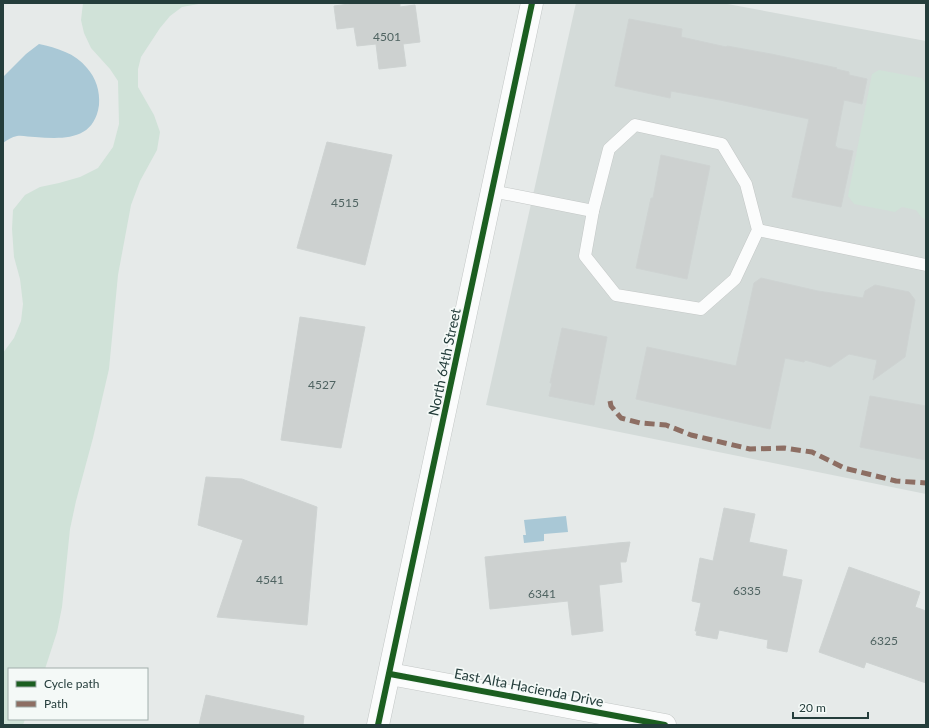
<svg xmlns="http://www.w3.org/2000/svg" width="929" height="728" viewBox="0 0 929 728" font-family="Lato,sans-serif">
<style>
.built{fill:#d4dbd9}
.green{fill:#d0e2d8}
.water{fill:#a9c8d6}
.building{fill:#cdd1d0;stroke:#ced3d2}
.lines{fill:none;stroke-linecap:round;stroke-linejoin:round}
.service-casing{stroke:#c3c7c6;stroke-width:13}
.minor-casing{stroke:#c3c7c6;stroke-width:23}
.tertiary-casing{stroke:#c3c7c6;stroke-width:23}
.service{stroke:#fbfcfc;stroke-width:12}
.minor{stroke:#fbfcfc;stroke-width:22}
.tertiary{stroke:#fbfcfc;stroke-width:22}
.quiet{stroke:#8d6e63;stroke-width:5;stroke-dasharray:10 5;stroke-linecap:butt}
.cycleway-casing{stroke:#f4f9f7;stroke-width:8}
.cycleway{stroke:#1b5e20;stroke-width:6}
.labels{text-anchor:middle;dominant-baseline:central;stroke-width:3.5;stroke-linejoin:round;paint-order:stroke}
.number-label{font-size:12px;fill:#4f6361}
.street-label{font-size:14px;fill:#243d3b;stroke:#f4f9f7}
</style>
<rect width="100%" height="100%" fill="#e6eae9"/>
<!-- built -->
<path class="built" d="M 576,3 L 722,3 L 926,41 L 926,494 L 486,405 Z"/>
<!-- green -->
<g class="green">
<path d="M 83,3 L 204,3 L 182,7 L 170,16 L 160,28 L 141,57 L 138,69 L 138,87 L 154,115 L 160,132 L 157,150 L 140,181 L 131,205 L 118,275 L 109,369 L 93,438 L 76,501 L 70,529 L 62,607 L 57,632 L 45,669 L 9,669 L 9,719 L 25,719 L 23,725 L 3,725 L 3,353 L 14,338 L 21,321 L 23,304 L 20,279 L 14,257 L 12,229 L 13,210 L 25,195 L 40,187 L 59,183 L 80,177 L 98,168 L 113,147 L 119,124 L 118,81 L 110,69 L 91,48 L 84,33 L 81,20 Z"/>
<path d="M 879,70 L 922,78 L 926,84 L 926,219 L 922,218 L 916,210 L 902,207 L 895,212 L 854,204 L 848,196 L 872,74 Z"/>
</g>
<!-- water -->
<g class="water">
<path d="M 39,44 C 57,48 75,53 87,68 C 96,78 100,91 99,105 C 94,141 63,139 35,137 C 29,137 22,135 17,136 C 12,137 7,140 3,143 L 3,77 L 26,54 Z"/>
<path d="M 566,516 L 568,532 L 544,534 L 544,541 L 524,543 L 523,535 L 526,535 L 524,520 Z"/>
</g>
<!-- building -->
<g class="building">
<path d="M 357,3 L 400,3 L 400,7 L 415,5 L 420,42 L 403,44 L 406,66 L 379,69 L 376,44 L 357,46 L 354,27 L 337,29 L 334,6 Z"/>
<path d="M 629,19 L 682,29 L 681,37 L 726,47 L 727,46 L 771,54 L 837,68 L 836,69 L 849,72 L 849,75 L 867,79 L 862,104 L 844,100 L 835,146 L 837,147 L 837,148 L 853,151 L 841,207 L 792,197 L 809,119 L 720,100 L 671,91 L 670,98 L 615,86 Z"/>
<path d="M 327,142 L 392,155 L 365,265 L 297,248 Z"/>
<path d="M 661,155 L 710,166 L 687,279 L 636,268 L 651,198 L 653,198 Z"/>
<path d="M 761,278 L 818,291 L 863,298 L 865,291 L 875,285 L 909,292 L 915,300 L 905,357 L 873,380 L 877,360 L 849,354 L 830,367 L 805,360 L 804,362 L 785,358 L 770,429 L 636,399 L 647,347 L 736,366 L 754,283 Z"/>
<path d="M 300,317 L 365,327 L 341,448 L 281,440 Z"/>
<path d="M 562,328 L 607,337 L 594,405 L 549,396 L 552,383 L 550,383 Z"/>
<path d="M 870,396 L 926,406 L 926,460 L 860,447 Z"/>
<path d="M 206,477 L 242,479 L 317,507 L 307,625 L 217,617 L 243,540 L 198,525 Z"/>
<path d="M 724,508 L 755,514 L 749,542 L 787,550 L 782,576 L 802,580 L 787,652 L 767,648 L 768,640 L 719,630 L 717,639 L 696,635 L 697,631 L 695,631 L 701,603 L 692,601 L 700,558 L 713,561 Z"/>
<path d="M 630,542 L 626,562 L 620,562 L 622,582 L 599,585 L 603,631 L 572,635 L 568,601 L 490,609 L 485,557 L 617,543 Z"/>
<path d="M 849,567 L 920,592 L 915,607 L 926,611 L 926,683 L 866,662 L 864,668 L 819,652 Z"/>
<path d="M 206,695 L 304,716 L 303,725 L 199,725 Z"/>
</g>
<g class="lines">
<defs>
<g id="service">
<path d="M 635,125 L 722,144 L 746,184 L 758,230 L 735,279 L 701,309 L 616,295 L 585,256 L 593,211 L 609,149 Z"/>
<path d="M 492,191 L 593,211"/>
<path d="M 758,230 L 926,265"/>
</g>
<path id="minor" d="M 390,674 L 665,725"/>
<path id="tertiary" d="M 378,725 L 532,3"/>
</defs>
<!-- service casing -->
<use href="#service" class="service-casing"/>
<!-- minor casing -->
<use href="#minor" class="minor-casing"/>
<!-- tertiary casing -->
<use href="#tertiary" class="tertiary-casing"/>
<!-- service -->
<use href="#service" class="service"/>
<!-- minor -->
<use href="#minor" class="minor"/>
<!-- tertiary -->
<use href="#tertiary" class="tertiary"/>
<!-- quiet -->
<path class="quiet" d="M 610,401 L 611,406 L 621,418 L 640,423 L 666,425 L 691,435 L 750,449 L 784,448 L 812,452 L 844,468 L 896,481 L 926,483"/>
<defs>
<g id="cycleway">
<path d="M 390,674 L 665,725"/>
<path d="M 378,725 L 532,3"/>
</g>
</defs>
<!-- cycleway casing -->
<use href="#cycleway" class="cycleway-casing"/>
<!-- cycleway -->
<use href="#cycleway" class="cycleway"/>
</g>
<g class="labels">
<!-- number labels -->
<g class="number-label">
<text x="387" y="36">4501</text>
<text x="345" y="202">4515</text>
<text x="322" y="384">4527</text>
<text x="270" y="579">4541</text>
<text x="747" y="590">6335</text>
<text x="542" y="593">6341</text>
<text x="884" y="640">6325</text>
</g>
<!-- street labels -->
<g class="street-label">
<text transform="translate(444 362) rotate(-78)">North 64th Street</text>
<text transform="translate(529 687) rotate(11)">East Alta Hacienda Drive</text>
</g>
</g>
<!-- border -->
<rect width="929" height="728" fill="none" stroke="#243d3b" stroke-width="8"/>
<!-- legend -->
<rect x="8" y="668" width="140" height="52" fill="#f4f9f7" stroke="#a1aeac"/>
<rect x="16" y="681" width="20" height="6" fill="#1b5e20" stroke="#a1aeac"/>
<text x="44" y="688" font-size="12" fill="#243d3b">Cycle path</text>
<rect x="16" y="701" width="20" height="6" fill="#8d6e63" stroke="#a1aeac"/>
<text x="44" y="708" font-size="12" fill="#243d3b">Path</text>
<!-- scale -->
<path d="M793 712v6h75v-6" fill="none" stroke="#243d3b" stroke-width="2"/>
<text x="799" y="712" font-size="12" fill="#243d3b" stroke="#f4f9f7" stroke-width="3" paint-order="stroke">20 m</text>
</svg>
